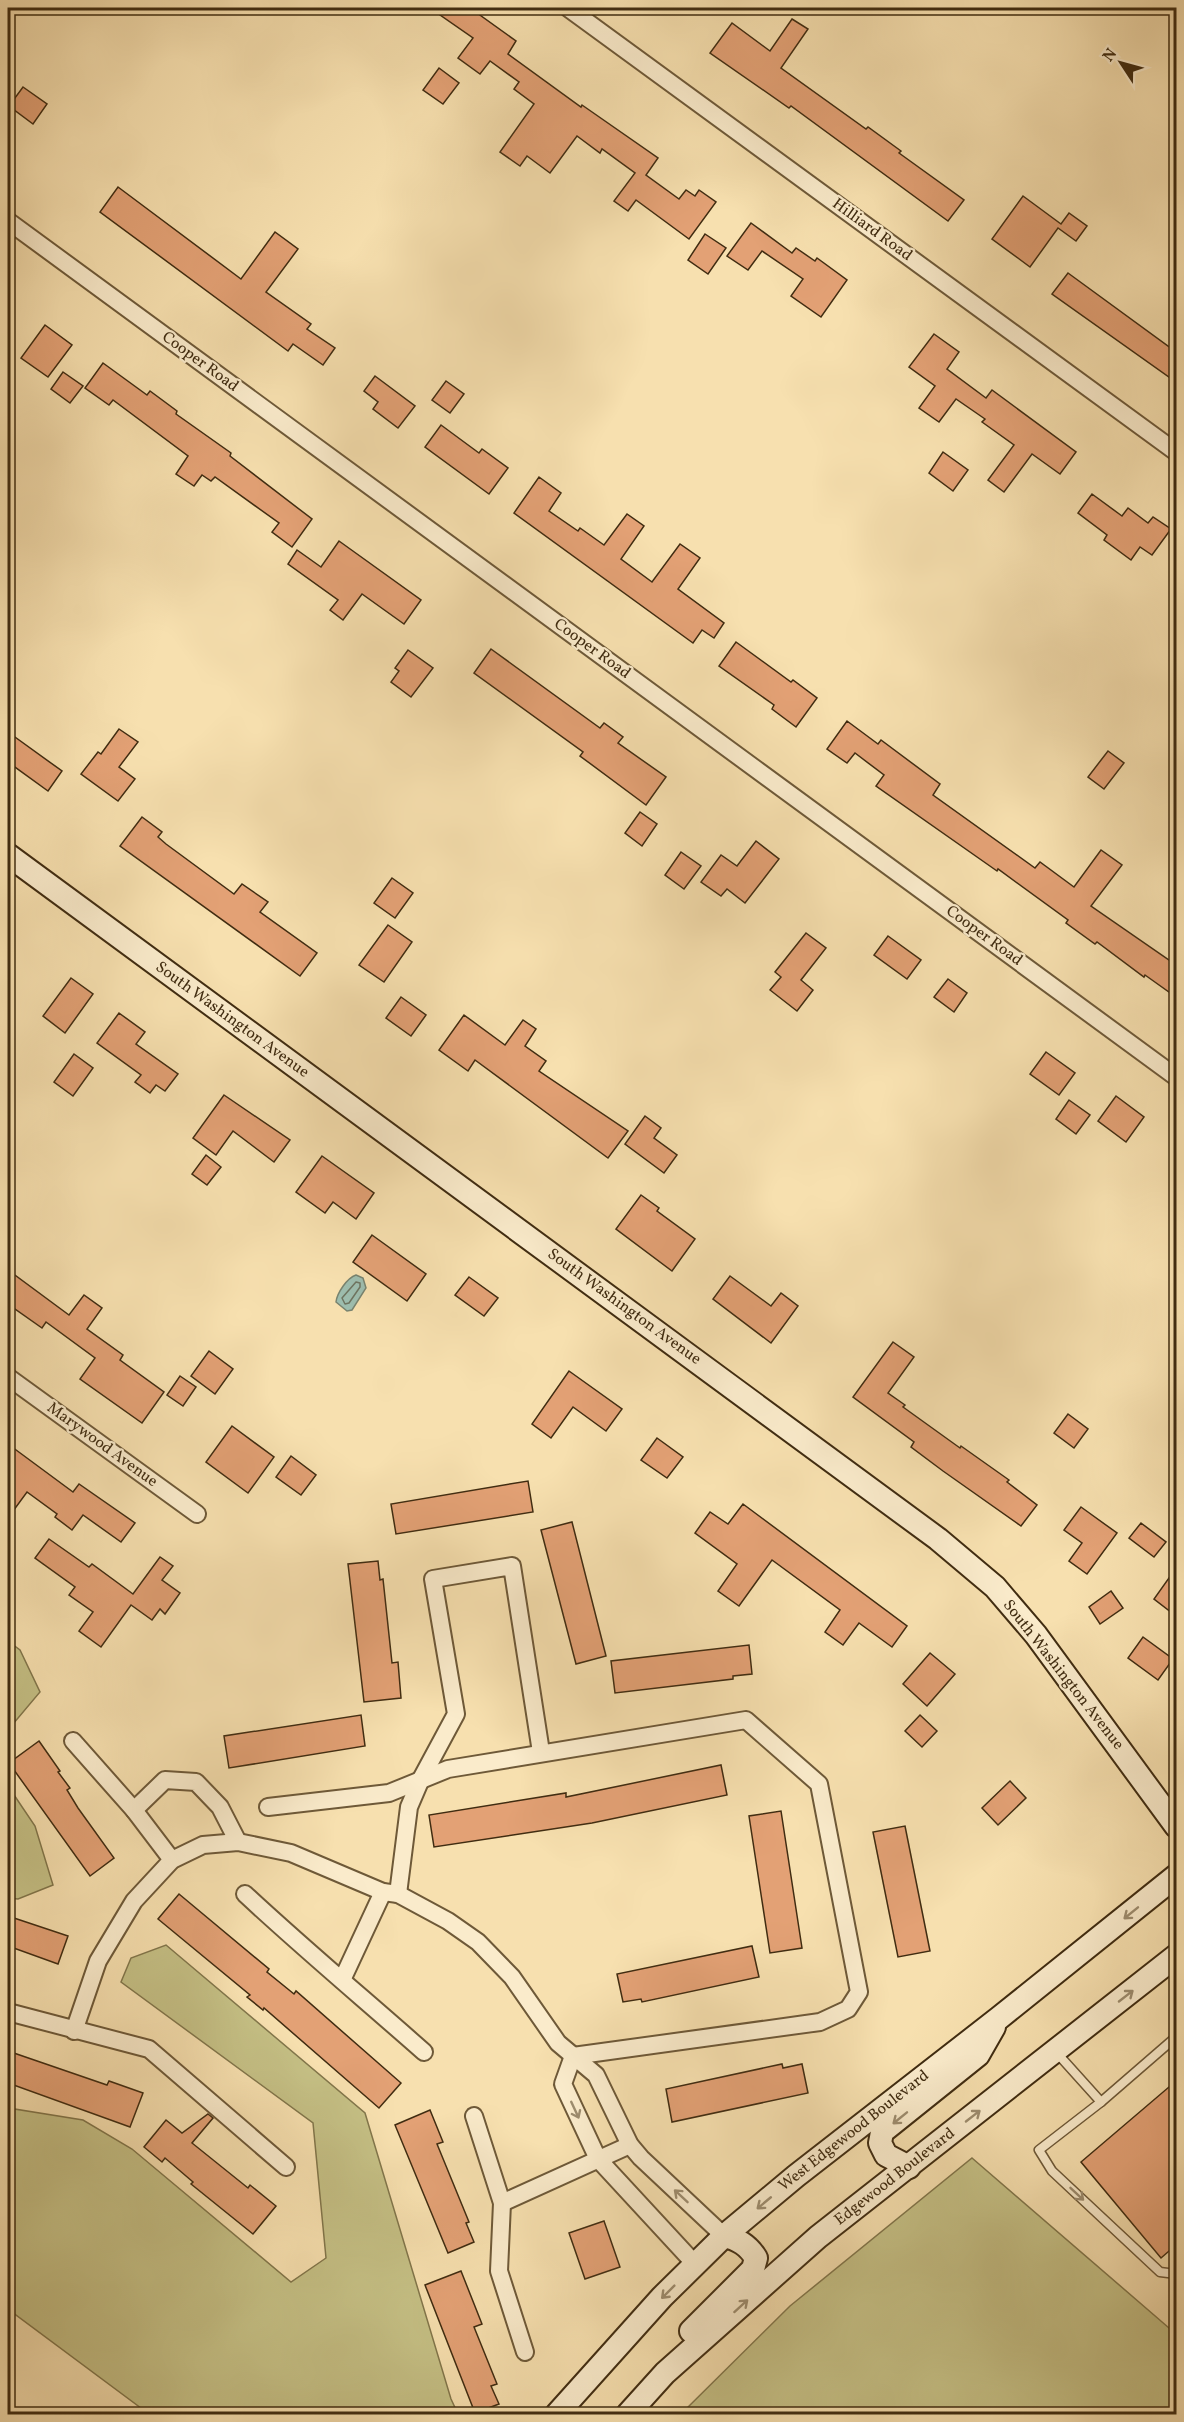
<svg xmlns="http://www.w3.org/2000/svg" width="1184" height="2422" viewBox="0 0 1184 2422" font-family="Vollkorn,serif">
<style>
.green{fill:#c5c085;stroke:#82764b;stroke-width:1.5}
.water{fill:#9dbdae;stroke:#78836f;stroke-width:1.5}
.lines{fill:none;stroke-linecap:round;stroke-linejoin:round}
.shore{stroke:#6e7460;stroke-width:1.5}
.building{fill:#e3a175;stroke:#402c11;stroke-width:1.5}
.lane-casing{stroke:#6e5938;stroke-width:11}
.street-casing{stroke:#6e5938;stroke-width:20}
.secondary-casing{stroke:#402c11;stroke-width:26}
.lane{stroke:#faebcb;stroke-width:8}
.street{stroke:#faebcb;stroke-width:16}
.secondary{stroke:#faebcb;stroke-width:22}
.oneway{stroke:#9d8c6e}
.labels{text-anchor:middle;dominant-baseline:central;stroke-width:4.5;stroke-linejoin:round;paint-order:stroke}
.street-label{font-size:16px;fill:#402c11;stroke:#faebcb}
</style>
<rect width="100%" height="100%" fill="#f7e0af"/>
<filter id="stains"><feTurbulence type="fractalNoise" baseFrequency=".00333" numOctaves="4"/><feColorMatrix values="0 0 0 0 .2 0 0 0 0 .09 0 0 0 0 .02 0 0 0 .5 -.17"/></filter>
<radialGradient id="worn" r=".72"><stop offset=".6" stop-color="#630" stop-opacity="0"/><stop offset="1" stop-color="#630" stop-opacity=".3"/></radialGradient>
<!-- green -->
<g class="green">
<path d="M 8,1641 L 20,1650 L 40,1692 L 8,1730 Z"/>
<path d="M 8,1786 L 35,1826 L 53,1885 L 18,1899 L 8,1898 Z"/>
<path d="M 166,1945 L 365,2113 L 451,2399 L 458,2414 L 149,2414 L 8,2309 L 8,2108 L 83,2120 L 132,2149 L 291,2282 L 326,2258 L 313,2123 L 121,1982 L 131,1958 Z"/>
<path d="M 972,2158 L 1176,2334 L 1176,2414 L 681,2414 L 790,2306 Z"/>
</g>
<!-- water -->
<path class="water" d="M 356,1275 L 363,1278 L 366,1288 L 352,1310 L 347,1311 L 336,1302 C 337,1293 347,1278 356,1275 Z"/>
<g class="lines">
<!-- shore -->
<path class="shore" d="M 356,1282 L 360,1283 L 360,1287 L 349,1303 L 345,1304 L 342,1298 Z"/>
</g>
<!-- building -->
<g class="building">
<path d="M 430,8 L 470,8 L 516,41 L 508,54 L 581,107 L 582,105 L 658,158 L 646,175 L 679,199 L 686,190 L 695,196 L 699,190 L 716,202 L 689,239 L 636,200 L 628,211 L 614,201 L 635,173 L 602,149 L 600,153 L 577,136 L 550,173 L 527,156 L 520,166 L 500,152 L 534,104 L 514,89 L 519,82 L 490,61 L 480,74 L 458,58 L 473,38 Z"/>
<path d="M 792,19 L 808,29 L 781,68 L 866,129 L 868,127 L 901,151 L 899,153 L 964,200 L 948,221 L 791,106 L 789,108 L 710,53 L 732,23 L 770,51 Z"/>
<path d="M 439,68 L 459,83 L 443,104 L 423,90 Z"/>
<path d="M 23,87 L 47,104 L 33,124 L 9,106 Z"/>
<path d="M 118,187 L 241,279 L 275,232 L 298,249 L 266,292 L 311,324 L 307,329 L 335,348 L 323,365 L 293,344 L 288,351 L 100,212 Z"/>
<path d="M 1023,196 L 1061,224 L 1069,213 L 1087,226 L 1076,241 L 1058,228 L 1030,267 L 992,239 Z"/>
<path d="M 751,223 L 792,253 L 796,248 L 815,261 L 817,258 L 847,280 L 821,317 L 791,296 L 803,279 L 762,251 L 748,270 L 727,256 Z"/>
<path d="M 705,234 L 726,248 L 708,274 L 688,260 Z"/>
<path d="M 1068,273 L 1176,352 L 1176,382 L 1052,294 Z"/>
<path d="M 45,325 L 72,345 L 48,377 L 21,358 Z"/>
<path d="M 934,334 L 959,352 L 947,369 L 986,398 L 992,390 L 1076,452 L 1060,474 L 1032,454 L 1004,492 L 988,480 L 1014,445 L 982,422 L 985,419 L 956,399 L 939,422 L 919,408 L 935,386 L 909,367 Z"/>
<path d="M 103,363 L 147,395 L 150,391 L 177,411 L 176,414 L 231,453 L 230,456 L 312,519 L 292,547 L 272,532 L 279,523 L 215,477 L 211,481 L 202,475 L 194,486 L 176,474 L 188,456 L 113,400 L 109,405 L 85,388 Z"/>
<path d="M 63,372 L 83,386 L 70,403 L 51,389 Z"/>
<path d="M 375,376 L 415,406 L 398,428 L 373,409 L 378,402 L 364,391 Z"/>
<path d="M 446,381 L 464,394 L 450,413 L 432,400 Z"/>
<path d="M 441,425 L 479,453 L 482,449 L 508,468 L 489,494 L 425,447 Z"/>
<path d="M 943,452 L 968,470 L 953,491 L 929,473 Z"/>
<path d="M 539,477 L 561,493 L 549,511 L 578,531 L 580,528 L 604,545 L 627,514 L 644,526 L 621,559 L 652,582 L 680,544 L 700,558 L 678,589 L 724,623 L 714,638 L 702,630 L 693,643 L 514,513 Z"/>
<path d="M 1092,494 L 1122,516 L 1128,508 L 1148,523 L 1153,517 L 1171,529 L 1152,555 L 1140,547 L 1131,560 L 1104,540 L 1107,535 L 1078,513 Z"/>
<path d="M 339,541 L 421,600 L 404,624 L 362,594 L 343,620 L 330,610 L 338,600 L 288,564 L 297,550 L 321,567 Z"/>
<path d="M 736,642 L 791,682 L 793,680 L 817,698 L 796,727 L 772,709 L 774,705 L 719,666 Z"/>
<path d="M 491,649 L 600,728 L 604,723 L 623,737 L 618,743 L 666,777 L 646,805 L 580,756 L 583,752 L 474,673 Z"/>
<path d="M 408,650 L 433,668 L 411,697 L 391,682 L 399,671 L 395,668 Z"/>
<path d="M 847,721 L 878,744 L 881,740 L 940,784 L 933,795 L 1035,868 L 1040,862 L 1074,887 L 1101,850 L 1122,865 L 1091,906 L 1176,965 L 1176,997 L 1145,975 L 1144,977 L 1097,942 L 1095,944 L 1066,923 L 1068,920 L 998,869 L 997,871 L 876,786 L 884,775 L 855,753 L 847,763 L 827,749 Z"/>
<path d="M 119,729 L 138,742 L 119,767 L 135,779 L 118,801 L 81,774 L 98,752 L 101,754 Z"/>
<path d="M 8,732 L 62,771 L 48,791 L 8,762 Z"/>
<path d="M 1108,751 L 1124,763 L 1104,789 L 1088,777 Z"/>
<path d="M 640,812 L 657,824 L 642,846 L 625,833 Z"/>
<path d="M 142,817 L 162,832 L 158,837 L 166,844 L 234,894 L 242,884 L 268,902 L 260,912 L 317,953 L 300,976 L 120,846 Z"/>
<path d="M 756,841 L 779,859 L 745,903 L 727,889 L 721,896 L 701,882 L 721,855 L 737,866 Z"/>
<path d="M 681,852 L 701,866 L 684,889 L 665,875 Z"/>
<path d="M 392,878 L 413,893 L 395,918 L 374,903 Z"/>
<path d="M 388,925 L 412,942 L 384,982 L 359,965 Z"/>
<path d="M 806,933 L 826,948 L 801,980 L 813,990 L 797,1011 L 770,990 L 781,977 L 775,972 Z"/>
<path d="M 888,936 L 921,960 L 907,979 L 874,955 Z"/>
<path d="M 71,978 L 93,994 L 65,1033 L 43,1016 Z"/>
<path d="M 948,979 L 967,993 L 954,1012 L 934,997 Z"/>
<path d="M 401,997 L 426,1015 L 411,1036 L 386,1018 Z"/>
<path d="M 119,1013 L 145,1032 L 136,1044 L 178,1074 L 165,1091 L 156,1085 L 150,1093 L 135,1082 L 141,1075 L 97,1043 Z"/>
<path d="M 464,1015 L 505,1045 L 523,1020 L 536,1029 L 525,1046 L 546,1061 L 539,1071 L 628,1131 L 608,1158 L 475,1060 L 468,1071 L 439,1050 Z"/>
<path d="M 1046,1052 L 1075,1073 L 1059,1095 L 1030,1074 Z"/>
<path d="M 74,1054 L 93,1068 L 73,1096 L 54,1082 Z"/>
<path d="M 224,1095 L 290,1140 L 274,1162 L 233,1131 L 216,1155 L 193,1138 Z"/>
<path d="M 1116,1096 L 1144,1117 L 1126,1142 L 1098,1121 Z"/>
<path d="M 1069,1100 L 1090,1115 L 1076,1134 L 1056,1119 Z"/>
<path d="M 645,1116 L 661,1128 L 654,1138 L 677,1155 L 664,1173 L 625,1144 Z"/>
<path d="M 206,1155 L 221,1167 L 207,1185 L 192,1174 Z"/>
<path d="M 322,1156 L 374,1193 L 356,1219 L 333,1202 L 325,1213 L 296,1192 Z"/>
<path d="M 641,1195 L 659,1208 L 657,1211 L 695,1239 L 672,1271 L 616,1229 Z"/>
<path d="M 372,1235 L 426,1274 L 407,1301 L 353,1262 Z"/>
<path d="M 8,1270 L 69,1315 L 84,1295 L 102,1308 L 87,1329 L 123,1355 L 120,1360 L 164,1392 L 142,1423 L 80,1379 L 95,1358 L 46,1322 L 42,1328 L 8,1304 Z"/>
<path d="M 730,1276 L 771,1306 L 781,1293 L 798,1306 L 771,1343 L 713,1299 Z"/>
<path d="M 469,1277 L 498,1298 L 484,1316 L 455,1295 Z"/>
<path d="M 893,1342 L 914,1357 L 888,1393 L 905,1405 L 903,1407 L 960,1448 L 961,1446 L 1009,1480 L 1007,1482 L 1037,1505 L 1021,1526 L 943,1471 L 911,1447 L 914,1442 L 853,1397 Z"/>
<path d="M 209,1351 L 233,1369 L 215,1394 L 191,1376 Z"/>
<path d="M 569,1371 L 622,1409 L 606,1431 L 573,1407 L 551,1438 L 532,1424 Z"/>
<path d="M 180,1376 L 196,1387 L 183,1406 L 167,1395 Z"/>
<path d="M 1068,1414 L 1088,1429 L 1074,1448 L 1054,1433 Z"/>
<path d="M 232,1426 L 274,1457 L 248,1493 L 206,1462 Z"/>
<path d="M 657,1438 L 683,1457 L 667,1478 L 641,1460 Z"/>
<path d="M 8,1444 L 73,1492 L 79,1484 L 135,1523 L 121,1542 L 83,1515 L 72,1530 L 55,1517 L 57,1514 L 27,1492 L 8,1518 Z"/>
<path d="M 291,1456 L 316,1475 L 301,1495 L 276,1477 Z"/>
<path d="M 528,1481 L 533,1512 L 396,1534 L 391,1504 Z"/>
<path d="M 743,1504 L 907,1626 L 892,1647 L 859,1623 L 843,1645 L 825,1632 L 840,1610 L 772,1560 L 739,1606 L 718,1591 L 737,1564 L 695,1533 L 710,1512 L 728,1524 Z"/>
<path d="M 1081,1507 L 1117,1533 L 1087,1574 L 1069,1561 L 1082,1543 L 1064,1530 Z"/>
<path d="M 572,1522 L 606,1656 L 576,1664 L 541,1530 Z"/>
<path d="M 1141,1523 L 1166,1542 L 1154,1557 L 1129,1538 Z"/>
<path d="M 49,1539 L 89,1567 L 92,1564 L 133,1594 L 160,1557 L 173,1566 L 162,1580 L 180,1593 L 165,1614 L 160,1609 L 152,1620 L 131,1605 L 101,1647 L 79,1631 L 93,1612 L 69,1595 L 75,1587 L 35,1558 Z"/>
<path d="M 378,1561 L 380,1580 L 383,1579 L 392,1663 L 398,1662 L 401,1698 L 364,1702 L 348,1564 Z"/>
<path d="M 1176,1568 L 1176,1616 L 1154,1599 Z"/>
<path d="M 1111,1591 L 1123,1608 L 1100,1624 L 1089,1607 Z"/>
<path d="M 1143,1637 L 1173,1659 L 1158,1680 L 1128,1658 Z"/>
<path d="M 749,1645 L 752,1674 L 733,1676 L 733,1679 L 615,1693 L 611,1661 Z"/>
<path d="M 930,1653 L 955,1674 L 927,1706 L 903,1684 Z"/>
<path d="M 361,1715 L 365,1746 L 229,1768 L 224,1736 Z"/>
<path d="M 920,1715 L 937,1731 L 922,1747 L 905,1731 Z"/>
<path d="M 39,1741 L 60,1771 L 58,1772 L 70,1788 L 67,1790 L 78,1808 L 114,1858 L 90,1876 L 9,1763 Z"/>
<path d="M 721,1765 L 727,1795 L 592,1823 L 434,1847 L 429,1815 L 566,1793 L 566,1797 Z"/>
<path d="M 1010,1781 L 1026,1798 L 998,1825 L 982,1808 Z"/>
<path d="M 781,1811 L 802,1948 L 770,1953 L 749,1816 Z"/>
<path d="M 905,1826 L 930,1951 L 898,1957 L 873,1832 Z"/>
<path d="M 179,1894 L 269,1969 L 267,1972 L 294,1994 L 296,1991 L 401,2083 L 379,2108 L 264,2008 L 263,2010 L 247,1997 L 250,1995 L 158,1919 Z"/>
<path d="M 8,1916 L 68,1936 L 58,1964 L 8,1946 Z"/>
<path d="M 752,1946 L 759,1977 L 642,2002 L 641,1999 L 623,2002 L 617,1974 Z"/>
<path d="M 8,2051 L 107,2085 L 109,2081 L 143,2093 L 130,2127 L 8,2083 Z"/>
<path d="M 782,2064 L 783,2068 L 802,2064 L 808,2093 L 672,2122 L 666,2089 Z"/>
<path d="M 1176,2081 L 1176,2245 L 1161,2258 L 1081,2162 Z"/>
<path d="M 430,2110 L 443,2142 L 437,2144 L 469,2222 L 466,2223 L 474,2242 L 448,2253 L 395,2125 Z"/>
<path d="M 208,2114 L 213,2118 L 192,2143 L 248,2188 L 250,2185 L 276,2206 L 253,2234 L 191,2184 L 193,2182 L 165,2158 L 162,2162 L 144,2147 L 166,2120 L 182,2133 Z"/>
<path d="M 604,2221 L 620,2267 L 585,2279 L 569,2233 Z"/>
<path d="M 461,2271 L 482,2324 L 474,2327 L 497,2384 L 491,2386 L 499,2404 L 475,2413 L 425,2285 Z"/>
</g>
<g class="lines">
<defs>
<g id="lane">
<path d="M 1056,2052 L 1101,2102 L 1176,2037"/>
<path d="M 1101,2102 L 1039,2150 L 1052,2171 L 1160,2272 L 1176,2274"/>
</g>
<g id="street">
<path d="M 568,8 L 1176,452"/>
<path d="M 8,221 L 1176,1077"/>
<path d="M 8,1377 L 197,1514"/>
<path d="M 73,1741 L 134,1810 L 172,1860"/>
<path d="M 268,1807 L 389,1793 L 448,1769 L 746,1720 L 819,1784 L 859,1992 L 848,2009 L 820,2022 L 573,2056"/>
<path d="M 134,1810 L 165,1780 L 196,1782 L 220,1807 L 238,1842"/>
<path d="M 245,1894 C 303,1948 364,1999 424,2052"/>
<path d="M 398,1894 L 409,1807 L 421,1779 L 456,1714 L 433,1579 L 512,1566 L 541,1752"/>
<path d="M 342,1980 L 383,1892"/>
<path d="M 8,2012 L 149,2049 L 286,2167"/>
<path d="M 74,2031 L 98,1961 L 134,1901 L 172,1860 L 203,1845 L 238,1842 L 291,1853 L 383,1892 L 398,1894 L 448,1921 L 478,1942 L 512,1977 L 558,2043 L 596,2075 L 630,2145 L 641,2158 L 724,2236"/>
<path d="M 573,2056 L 563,2084 L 598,2159 L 695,2264"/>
<path d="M 474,2116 L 502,2203 L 499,2271 L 525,2352"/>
<path d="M 502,2203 L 630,2145"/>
</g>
<g id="secondary">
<path d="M 8,855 L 938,1539 L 995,1587 L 1036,1635 L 1176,1826"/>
<path d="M 909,2167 L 886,2155 L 880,2143 L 882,2132 L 978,2055 L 994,2027"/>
<path d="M 691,2331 L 753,2269 L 756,2258 C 748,2245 738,2239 724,2236"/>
<path d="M 557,2414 L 662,2297 L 724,2236 L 796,2176 L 999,2018 L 1176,1876"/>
<path d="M 628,2414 L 665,2373 L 818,2237 L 1176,1956"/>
</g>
</defs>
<!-- lane casing -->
<use href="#lane" class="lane-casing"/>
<!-- street casing -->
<use href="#street" class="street-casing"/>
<!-- secondary casing -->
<use href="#secondary" class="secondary-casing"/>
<!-- lane -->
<use href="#lane" class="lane"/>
<!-- street -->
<use href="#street" class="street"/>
<!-- secondary -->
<use href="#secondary" class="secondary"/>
</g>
<!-- one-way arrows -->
<defs><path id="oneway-shaft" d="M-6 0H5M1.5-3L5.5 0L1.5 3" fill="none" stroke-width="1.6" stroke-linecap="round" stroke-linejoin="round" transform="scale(1.5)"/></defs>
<g class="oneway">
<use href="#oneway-shaft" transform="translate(1131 1913) rotate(141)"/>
<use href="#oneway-shaft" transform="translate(1126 1996) rotate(-38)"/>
<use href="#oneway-shaft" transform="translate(575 2110) rotate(65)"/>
<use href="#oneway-shaft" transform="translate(973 2116) rotate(-38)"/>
<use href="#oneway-shaft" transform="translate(900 2118) rotate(141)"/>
<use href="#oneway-shaft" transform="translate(1077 2194) rotate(43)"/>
<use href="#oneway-shaft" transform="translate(681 2196) rotate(-137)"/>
<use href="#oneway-shaft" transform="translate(764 2203) rotate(140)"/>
<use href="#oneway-shaft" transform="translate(668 2292) rotate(135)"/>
<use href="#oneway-shaft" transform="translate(741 2306) rotate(-42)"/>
</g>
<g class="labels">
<!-- street labels -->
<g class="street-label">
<text transform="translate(872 230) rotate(36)">Hilliard Road</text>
<text transform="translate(200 362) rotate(36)">Cooper Road</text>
<text transform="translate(592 649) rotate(36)">Cooper Road</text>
<text transform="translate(984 936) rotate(36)">Cooper Road</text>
<text transform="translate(232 1020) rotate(36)">South Washington Avenue</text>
<text transform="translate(624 1307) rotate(36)">South Washington Avenue</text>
<text transform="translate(102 1445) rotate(36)">Marywood Avenue</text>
<text transform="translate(1063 1675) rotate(52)">South Washington Avenue</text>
<text transform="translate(854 2131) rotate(-38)">West Edgewood Boulevard</text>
<text transform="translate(895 2177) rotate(-38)">Edgewood Boulevard</text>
</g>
</g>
<!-- margin -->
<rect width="1184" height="2422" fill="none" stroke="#f7e0af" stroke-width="30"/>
<rect x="9" y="9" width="1166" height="2404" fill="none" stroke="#402c11" stroke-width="3"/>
<rect x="15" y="15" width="1154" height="2392" fill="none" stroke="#402c11" stroke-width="1.5"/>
<!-- north arrow -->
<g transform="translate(1121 63) rotate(306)" stroke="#faebcb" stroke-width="4.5" paint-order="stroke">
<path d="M0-4.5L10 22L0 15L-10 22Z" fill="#402c11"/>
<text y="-9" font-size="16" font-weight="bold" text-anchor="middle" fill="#402c11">N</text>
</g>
<rect width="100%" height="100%" filter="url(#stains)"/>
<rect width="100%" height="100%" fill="url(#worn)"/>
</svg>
